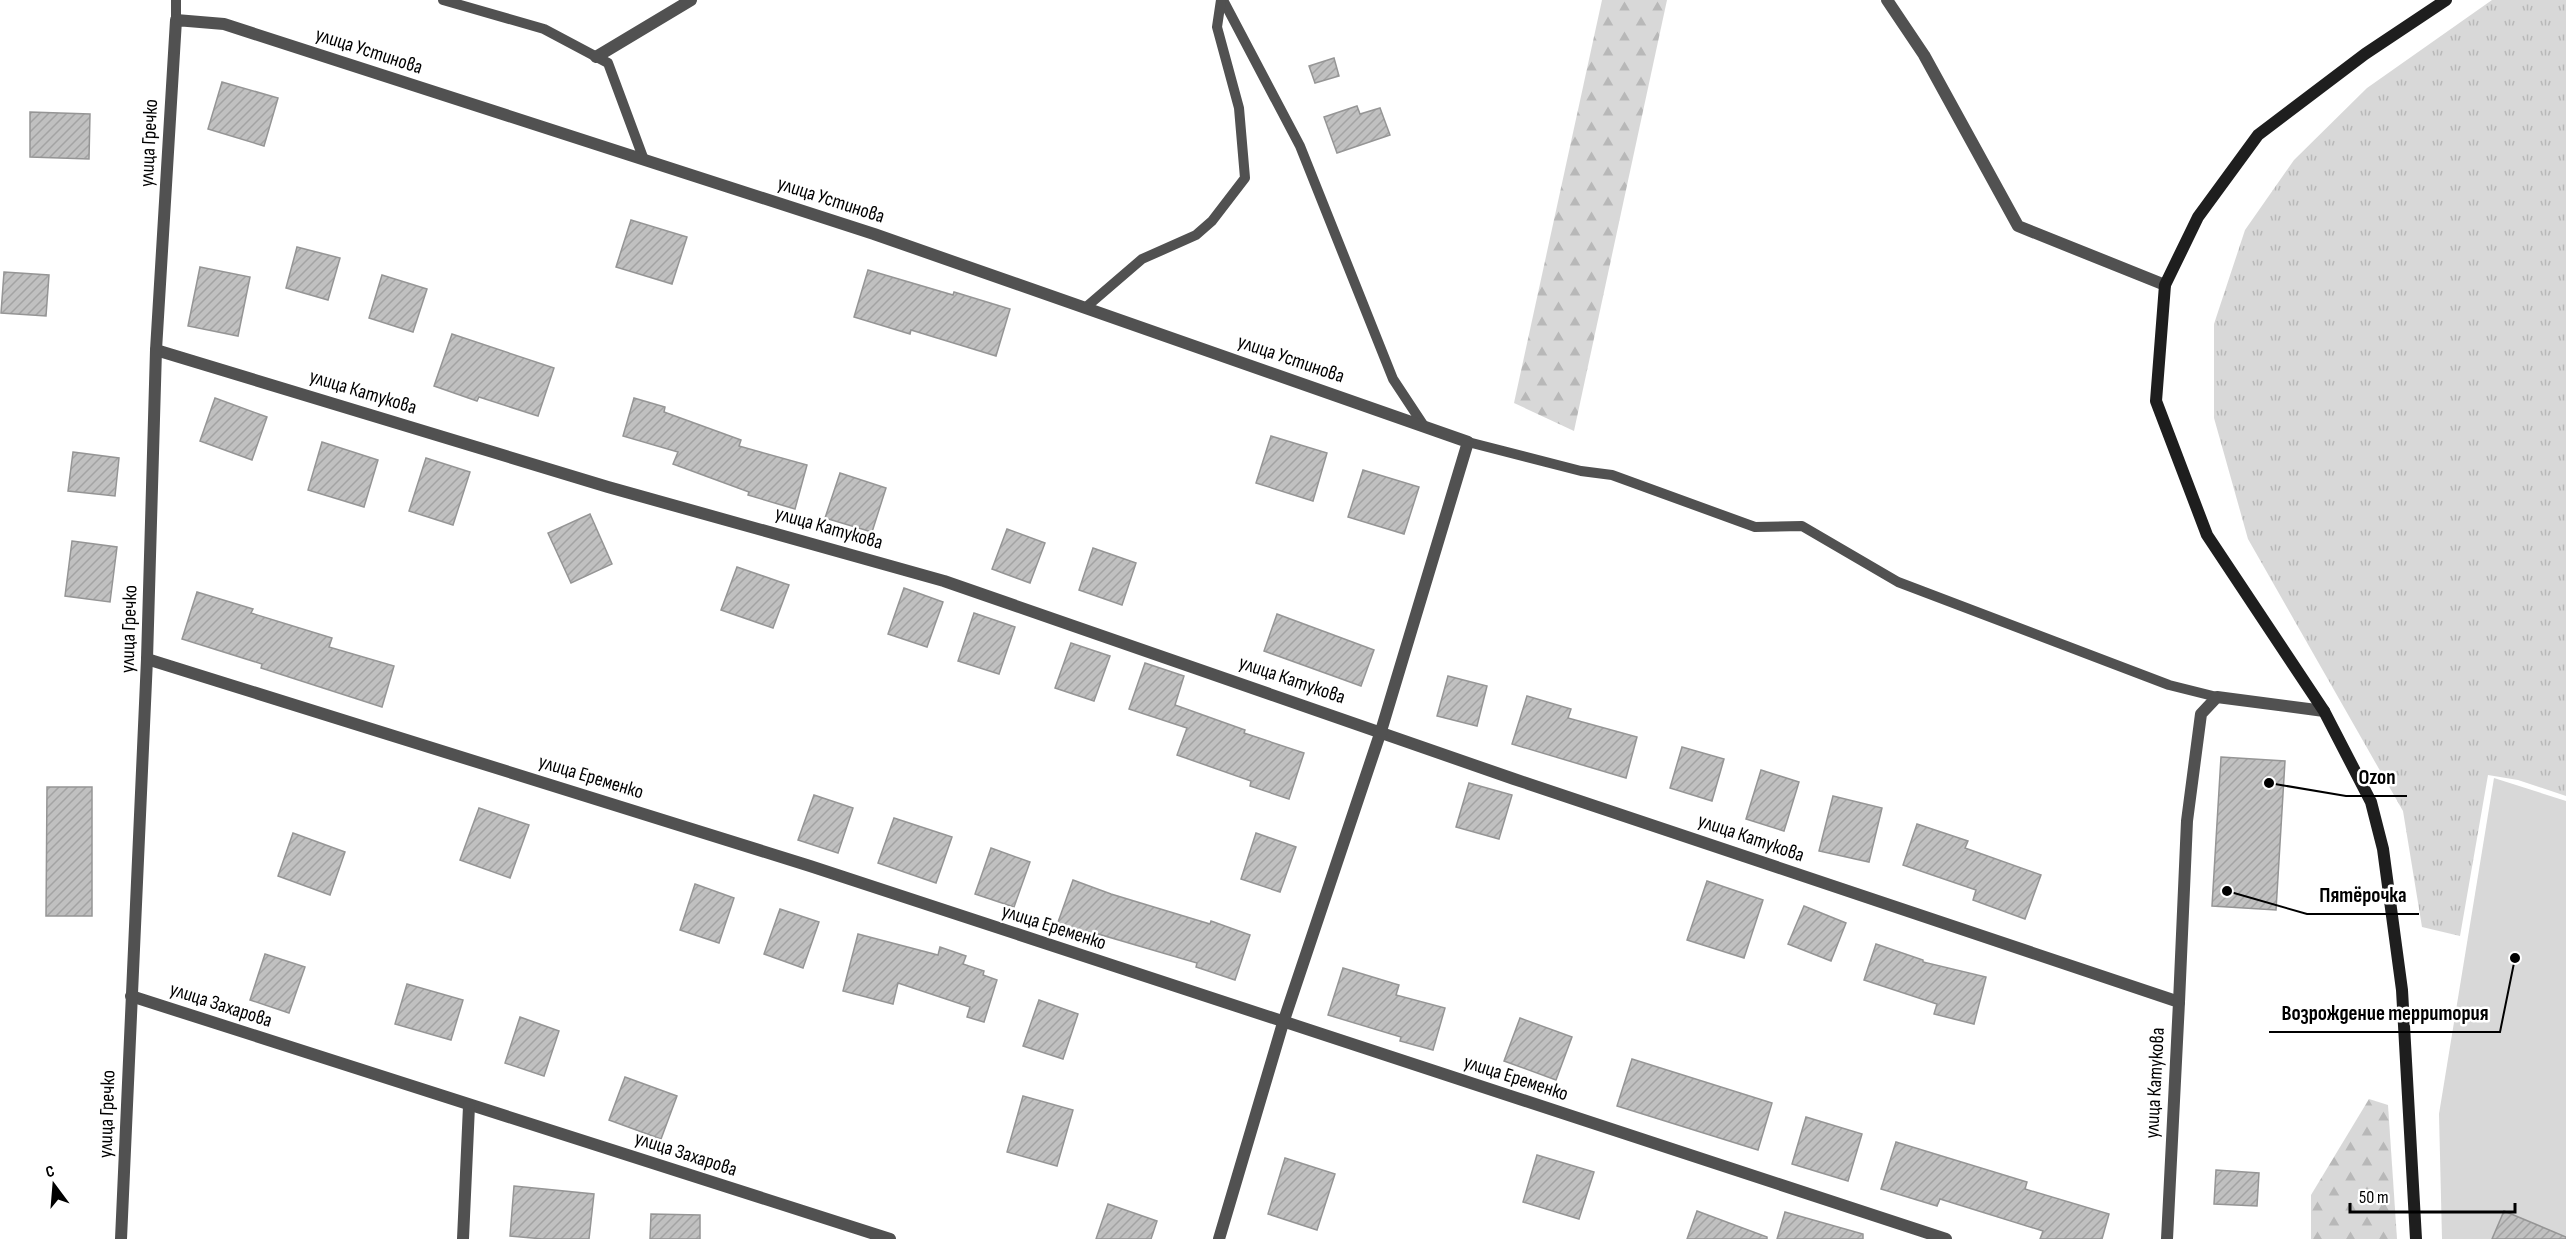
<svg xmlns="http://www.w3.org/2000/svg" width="2566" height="1239" viewBox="0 0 2566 1239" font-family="'Sofia Sans Condensed',sans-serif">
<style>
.grass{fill:url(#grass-tufts)}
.forest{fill:url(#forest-firs)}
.garden{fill:#d8d8d8}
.building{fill:url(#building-hatch);stroke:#959595;stroke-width:1.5}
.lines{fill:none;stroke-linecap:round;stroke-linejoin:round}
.lane{stroke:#515151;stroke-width:10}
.street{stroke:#515151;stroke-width:12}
.secondary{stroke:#1e1e1e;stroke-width:12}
.labels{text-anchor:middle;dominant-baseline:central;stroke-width:5;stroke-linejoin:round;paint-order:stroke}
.street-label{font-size:20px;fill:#000;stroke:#fff}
.leader{fill:none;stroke:#000;stroke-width:2}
.callout-dot{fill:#000;stroke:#fff;stroke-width:2}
.callout-label{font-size:21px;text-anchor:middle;font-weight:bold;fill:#000;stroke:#fff;stroke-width:5;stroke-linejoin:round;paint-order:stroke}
</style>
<defs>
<pattern id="grass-tufts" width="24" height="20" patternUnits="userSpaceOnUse" patternTransform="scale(1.5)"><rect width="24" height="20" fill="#d8d8d8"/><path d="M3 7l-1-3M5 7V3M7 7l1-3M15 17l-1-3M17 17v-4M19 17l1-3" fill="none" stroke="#b8b8b8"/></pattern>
<pattern id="forest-firs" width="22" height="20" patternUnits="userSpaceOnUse" patternTransform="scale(1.5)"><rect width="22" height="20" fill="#d8d8d8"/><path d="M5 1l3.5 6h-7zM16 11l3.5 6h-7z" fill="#b8b8b8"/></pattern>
<pattern id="building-hatch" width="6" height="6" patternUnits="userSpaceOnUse" patternTransform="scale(1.5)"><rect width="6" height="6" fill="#c0c0c0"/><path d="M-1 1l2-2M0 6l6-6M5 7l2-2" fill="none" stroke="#a3a3a3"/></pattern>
</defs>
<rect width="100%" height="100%" fill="#fff"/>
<!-- grass -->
<path class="grass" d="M 2492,0 L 2566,0 L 2566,796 L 2518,780 L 2488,775 L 2460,936 L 2422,927 L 2403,811 L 2248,539 L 2214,418 L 2214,324 L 2245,230 L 2294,160 L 2367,88 Z"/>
<!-- forest -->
<g class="forest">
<path d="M 1602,0 L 1667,0 L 1574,431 L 1514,403 Z"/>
<path d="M 2369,1099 L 2388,1105 L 2397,1239 L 2311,1239 L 2311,1195 Z"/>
</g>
<!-- garden -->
<path class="garden" d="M 2494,778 L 2566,801 L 2566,1239 L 2442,1239 L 2439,1114 Z"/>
<!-- building -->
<g class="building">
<path d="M 1334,58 L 1339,76 L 1315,83 L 1309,66 Z"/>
<path d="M 222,82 L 278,98 L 264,146 L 208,129 Z"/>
<path d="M 1357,106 L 1360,114 L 1380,108 L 1390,135 L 1337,153 L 1324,117 Z"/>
<path d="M 30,112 L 90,114 L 89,159 L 30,157 Z"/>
<path d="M 631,220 L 687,237 L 672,284 L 616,267 Z"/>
<path d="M 297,247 L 340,258 L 328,300 L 286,288 Z"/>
<path d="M 200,267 L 250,277 L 238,336 L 188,326 Z"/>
<path d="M 868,270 L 953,295 L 954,292 L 1010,309 L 996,356 L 911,330 L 910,334 L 854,317 Z"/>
<path d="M 4,272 L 49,275 L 46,316 L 1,313 Z"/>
<path d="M 382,275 L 427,289 L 413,332 L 369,318 Z"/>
<path d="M 452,334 L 554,368 L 538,416 L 479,397 L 477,401 L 434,386 Z"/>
<path d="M 215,398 L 267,417 L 252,460 L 200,441 Z"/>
<path d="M 634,398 L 665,407 L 664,412 L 741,440 L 739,446 L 807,465 L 795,509 L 748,495 L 749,492 L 673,464 L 678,452 L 623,436 Z"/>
<path d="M 1271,436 L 1327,453 L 1313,501 L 1256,483 Z"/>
<path d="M 322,442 L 378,460 L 364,507 L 308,490 Z"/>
<path d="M 73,452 L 119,458 L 115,496 L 68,491 Z"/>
<path d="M 426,458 L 470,472 L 453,525 L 409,511 Z"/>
<path d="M 1363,470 L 1419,487 L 1404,534 L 1348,517 Z"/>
<path d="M 840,473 L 886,488 L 872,532 L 825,518 Z"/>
<path d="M 590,514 L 612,564 L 571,583 L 548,533 Z"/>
<path d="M 1007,529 L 1045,543 L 1030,583 L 992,569 Z"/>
<path d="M 72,541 L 117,547 L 110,602 L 65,596 Z"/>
<path d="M 1093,548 L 1136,563 L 1122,605 L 1079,590 Z"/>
<path d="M 737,567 L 789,585 L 773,628 L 721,610 Z"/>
<path d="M 904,588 L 943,602 L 927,647 L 888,634 Z"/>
<path d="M 197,592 L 253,609 L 251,613 L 332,638 L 329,647 L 394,666 L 382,707 L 261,668 L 262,664 L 182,639 Z"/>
<path d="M 974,613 L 1015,627 L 999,674 L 958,661 Z"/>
<path d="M 1277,614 L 1374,650 L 1361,686 L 1264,651 Z"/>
<path d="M 1071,643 L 1110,656 L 1094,701 L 1055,688 Z"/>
<path d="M 1145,663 L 1184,676 L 1175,705 L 1245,730 L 1244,733 L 1304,753 L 1289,799 L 1250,786 L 1251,781 L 1177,755 L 1187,728 L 1129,709 Z"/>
<path d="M 1448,676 L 1487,686 L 1477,726 L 1437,716 Z"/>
<path d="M 1527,696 L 1571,709 L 1568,718 L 1637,737 L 1626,778 L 1512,744 Z"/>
<path d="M 1682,747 L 1724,759 L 1712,801 L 1670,788 Z"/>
<path d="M 2221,757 L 2285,761 L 2276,910 L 2212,906 Z"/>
<path d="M 1761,770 L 1799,782 L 1784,831 L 1746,819 Z"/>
<path d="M 1469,783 L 1512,795 L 1499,839 L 1456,827 Z"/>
<path d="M 47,787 L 92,787 L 92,916 L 46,916 Z"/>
<path d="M 814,795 L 853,808 L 838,853 L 798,840 Z"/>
<path d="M 1833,796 L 1882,808 L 1869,862 L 1819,851 Z"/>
<path d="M 479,808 L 529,825 L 510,878 L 460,860 Z"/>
<path d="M 894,818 L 952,837 L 936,883 L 878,863 Z"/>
<path d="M 1917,824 L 1968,841 L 1965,848 L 2041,875 L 2025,919 L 1973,900 L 1976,890 L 1903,865 Z"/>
<path d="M 293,833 L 345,852 L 330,895 L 278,876 Z"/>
<path d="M 1256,833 L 1296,847 L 1280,892 L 1241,879 Z"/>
<path d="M 991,848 L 1030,862 L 1014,907 L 975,894 Z"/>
<path d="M 1073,880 L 1111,894 L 1210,924 L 1211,921 L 1250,935 L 1235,980 L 1196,967 L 1197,963 L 1098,934 L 1096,938 L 1057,925 Z"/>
<path d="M 1707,881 L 1763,900 L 1744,958 L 1687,940 Z"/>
<path d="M 695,884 L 734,898 L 719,943 L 680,930 Z"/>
<path d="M 1804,906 L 1846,923 L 1831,961 L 1788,944 Z"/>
<path d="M 780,909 L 819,922 L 803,968 L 764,954 Z"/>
<path d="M 858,934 L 938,955 L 940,947 L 966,956 L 963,964 L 984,971 L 983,975 L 997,980 L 984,1022 L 967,1017 L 970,1007 L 898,983 L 893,1004 L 843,991 Z"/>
<path d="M 1876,944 L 1923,960 L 1923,962 L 1986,977 L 1974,1024 L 1934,1014 L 1937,1004 L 1864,980 Z"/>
<path d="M 265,954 L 305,967 L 289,1013 L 250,1000 Z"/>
<path d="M 1343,968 L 1399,985 L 1396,995 L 1445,1008 L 1433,1050 L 1400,1041 L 1401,1037 L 1328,1015 Z"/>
<path d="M 407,984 L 463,1000 L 451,1040 L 395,1024 Z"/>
<path d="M 1039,1000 L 1078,1014 L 1063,1059 L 1023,1046 Z"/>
<path d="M 520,1017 L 559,1031 L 544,1076 L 505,1063 Z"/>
<path d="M 1520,1018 L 1572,1037 L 1556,1080 L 1504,1061 Z"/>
<path d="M 1632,1059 L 1772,1103 L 1758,1150 L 1617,1106 Z"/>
<path d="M 625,1077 L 677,1096 L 661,1139 L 609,1120 Z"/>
<path d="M 1023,1096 L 1073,1110 L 1057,1166 L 1007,1152 Z"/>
<path d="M 1806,1117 L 1862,1134 L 1848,1181 L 1792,1164 Z"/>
<path d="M 1896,1142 L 2027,1182 L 2025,1189 L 2109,1214 L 2102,1239 L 2040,1239 L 2043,1231 L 1940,1199 L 1937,1206 L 1881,1189 Z"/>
<path d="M 1537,1155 L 1594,1172 L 1579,1219 L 1523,1202 Z"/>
<path d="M 1285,1158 L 1335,1174 L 1317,1230 L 1268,1214 Z"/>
<path d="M 2216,1170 L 2259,1173 L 2257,1206 L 2214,1204 Z"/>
<path d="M 514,1186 L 594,1194 L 589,1239 L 543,1239 L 510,1236 Z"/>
<path d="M 1108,1204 L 1157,1221 L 1151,1239 L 1096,1239 Z"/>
<path d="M 1697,1211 L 1767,1237 L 1767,1239 L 1687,1239 Z"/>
<path d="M 2504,1211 L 2566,1237 L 2566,1239 L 2492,1239 Z"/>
<path d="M 1785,1212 L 1863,1234 L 1863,1239 L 1777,1239 Z"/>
<path d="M 651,1214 L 700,1215 L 700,1239 L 650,1239 Z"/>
</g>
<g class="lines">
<!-- lane -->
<g class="lane">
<path d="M 443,0 L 544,29 L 608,63 L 644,160"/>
<path d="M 1223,0 L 1300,146 L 1393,379 L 1424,426"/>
<path d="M 176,20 L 176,0"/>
<path d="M 1085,308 L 1142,259 L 1196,235 L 1212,221 L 1245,178 L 1239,108 L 1217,27 L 1221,0"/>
<path d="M 1468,442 L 1581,471 L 1612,475 L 1755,527 L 1802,526 L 1898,582 L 2169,685 L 2217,697"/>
</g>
<!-- street -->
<g class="street">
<path d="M 1887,0 L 1924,55 L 2018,226 L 2165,285"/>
<path d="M 596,57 L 691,0"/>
<path d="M 156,350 L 608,487 L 944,581 L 1514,779 L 2179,1002 L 2167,1239"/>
<path d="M 147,659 L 810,866 L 1946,1239"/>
<path d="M 131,996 L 890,1239"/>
<path d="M 2179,1002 L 2187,821 L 2201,714 L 2217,697 L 2324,711"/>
<path d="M 121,1239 L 147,659 L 156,350 L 176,20 L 224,24 L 874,234 L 1468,442 L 1381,731 L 1283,1023 L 1219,1239"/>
<path d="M 463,1239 L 469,1106"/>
</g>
<!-- secondary -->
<path class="secondary" d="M 2416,1239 L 2402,990 L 2383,849 L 2371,802 L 2324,711 L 2207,535 L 2156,401 L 2165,285 L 2198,217 L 2258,135 L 2365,54 L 2446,0"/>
</g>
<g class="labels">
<!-- street labels -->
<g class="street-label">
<text transform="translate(369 51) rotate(18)">улица Устинова</text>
<text transform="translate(149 143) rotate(-87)">улица Гречко</text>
<text transform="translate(831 200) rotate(18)">улица Устинова</text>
<text transform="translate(1291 359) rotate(19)">улица Устинова</text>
<text transform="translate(363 392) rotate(17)">улица Катукова</text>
<text transform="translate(829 528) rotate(16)">улица Катукова</text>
<text transform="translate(129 629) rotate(-88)">улица Гречко</text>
<text transform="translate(1292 680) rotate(19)">улица Катукова</text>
<text transform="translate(591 777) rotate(17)">улица Еременко</text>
<text transform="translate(1751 838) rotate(19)">улица Катукова</text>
<text transform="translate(1054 927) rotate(18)">улица Еременко</text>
<text transform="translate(221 1005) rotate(18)">улица Захарова</text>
<text transform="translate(1516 1078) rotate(18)">улица Еременко</text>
<text transform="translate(2155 1083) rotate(-87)">улица Катукова</text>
<text transform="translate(107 1114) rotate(-88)">улица Гречко</text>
<text transform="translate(686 1154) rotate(18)">улица Захарова</text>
</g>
</g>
<!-- callouts -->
<path class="leader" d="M2269 783L2346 796H2407M2227 891L2307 914H2419M2515 958L2500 1032H2269"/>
<g class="callout-dot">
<circle cx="2269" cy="783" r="6"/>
<circle cx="2227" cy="891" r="6"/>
<circle cx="2515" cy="958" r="6"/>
</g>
<g class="callout-label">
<text x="2377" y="784">Ozon</text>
<text x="2363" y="902">Пятёрочка</text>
<text x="2385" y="1020">Возрождение территория</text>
</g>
<!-- north arrow -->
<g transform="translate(54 1185) rotate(344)" stroke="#ffffff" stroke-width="4.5" paint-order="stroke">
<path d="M0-4.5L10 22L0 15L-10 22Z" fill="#000000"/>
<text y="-9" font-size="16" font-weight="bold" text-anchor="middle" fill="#000000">С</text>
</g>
<!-- scale -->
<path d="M2350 1203v9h165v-9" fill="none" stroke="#000000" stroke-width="3"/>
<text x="2359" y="1203" font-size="18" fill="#000000" stroke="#ffffff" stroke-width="4.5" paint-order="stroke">50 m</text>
</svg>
